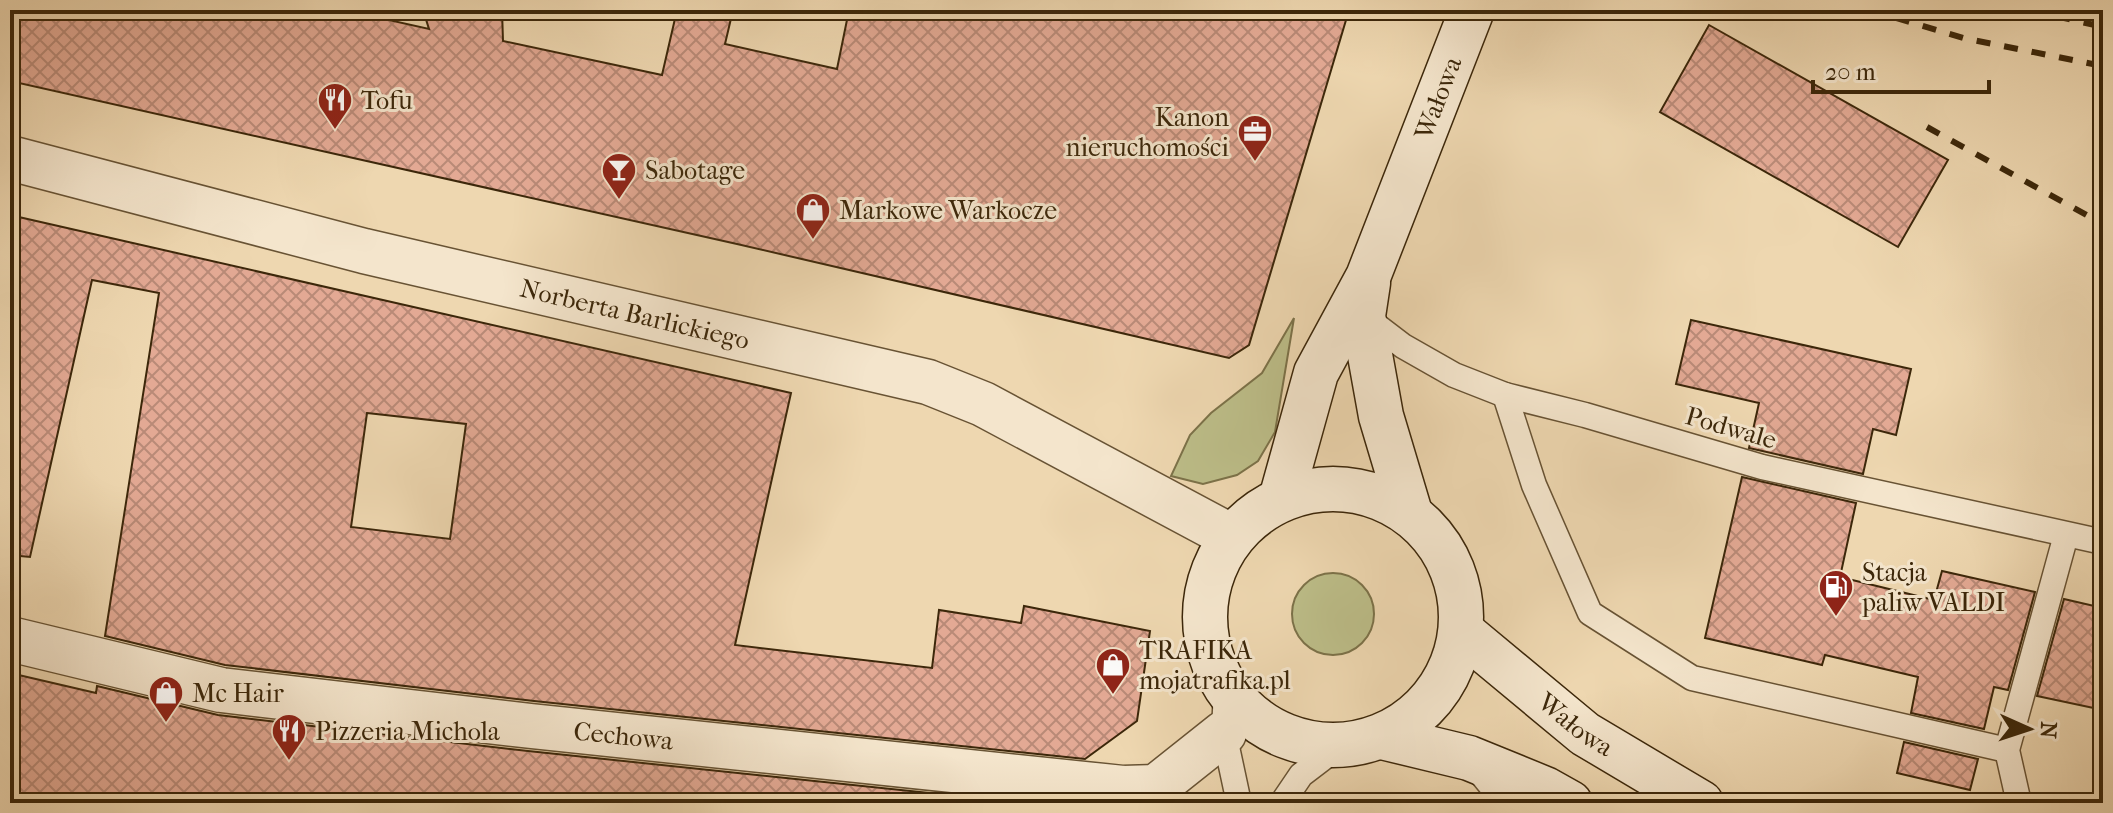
<svg xmlns="http://www.w3.org/2000/svg" width="2113" height="813" viewBox="0 0 2113 813" font-family="'IM FELL French Canon',serif">
<style>
.grass{fill:#bcbd88;stroke:#7c7249;stroke-width:2}
.building{fill:url(#building-cross-hatch);stroke:#3c270a;stroke-width:2;fill-rule:evenodd}
.lines{fill:none;stroke-linecap:round;stroke-linejoin:round}
.lane-casing{stroke:#685334;stroke-width:27}
.street-casing{stroke:#685334;stroke-width:47}
.secondary-casing{stroke:#3c270a;stroke-width:47}
.lane{stroke:#f4e5cc;stroke-width:24}
.street{stroke:#f4e5cc;stroke-width:44}
.secondary{stroke:#f4e5cc;stroke-width:44}
.rail{stroke:#3c270a;stroke-width:6;stroke-dasharray:14 14;stroke-linecap:butt}
.labels{text-anchor:middle;dominant-baseline:central;stroke-width:6;stroke-linejoin:round;paint-order:stroke}
.street-label{font-size:26px;fill:#3c270a;stroke:#f4e5cc}
.poi-label{font-size:26px;fill:#3c270a;stroke:#f4e5cc;text-anchor:start}
</style>
<defs>
<pattern id="building-cross-hatch" width="8" height="8" patternUnits="userSpaceOnUse" patternTransform="scale(2)"><rect width="8" height="8" fill="#e3a994"/><path d="M0 0l8 8M0 8l8-8" fill="none" stroke="#b98a77"/></pattern>
</defs>
<rect width="100%" height="100%" fill="#eed7b0"/>
<filter id="stains"><feTurbulence type="fractalNoise" baseFrequency=".0025" numOctaves="4"/><feColorMatrix values="0 0 0 0 .2 0 0 0 0 .09 0 0 0 0 .02 0 0 0 .5 -.17"/></filter>
<radialGradient id="worn" r=".72"><stop offset=".6" stop-color="#630" stop-opacity="0"/><stop offset="1" stop-color="#630" stop-opacity=".3"/></radialGradient>
<!-- grass -->
<g class="grass">
<path d="M 1294,318 L 1275,432 L 1258,461 L 1237,475 L 1203,484 L 1171,476 L 1190,435 L 1211,413 L 1262,373 Z"/>
<circle cx="1333" cy="614" r="41"/>
</g>
<!-- building -->
<g class="building">
<path d="M 10,10 L 344,10 L 429,29 L 423,10 L 502,10 L 503,41 L 662,75 L 677,10 L 733,10 L 725,44 L 837,69 L 849,10 L 1349,10 L 1249,345 L 1229,358 L 737,244 L 10,81 Z"/>
<path d="M 1709,25 L 1948,160 L 1898,247 L 1660,112 Z"/>
<path d="M 10,215 L 791,393 L 735,645 L 932,668 L 939,610 L 1021,623 L 1024,606 L 1150,631 L 1137,721 L 1085,759 L 534,701 L 225,665 L 105,636 L 159,293 L 92,280 L 30,557 L 10,555 ZM 367,413 L 466,424 L 450,539 L 351,527 Z"/>
<path d="M 1691,320 L 1911,369 L 1896,435 L 1873,429 L 1863,474 L 1749,448 L 1759,403 L 1676,384 Z"/>
<path d="M 1742,477 L 1856,503 L 1840,577 L 1934,600 L 1942,571 L 2035,592 L 2008,690 L 1994,687 L 1984,729 L 1911,713 L 1918,677 L 1825,655 L 1822,665 L 1705,638 Z"/>
<path d="M 2064,599 L 2103,608 L 2103,710 L 2037,696 Z"/>
<path d="M 10,673 L 96,693 L 97,686 L 218,715 L 528,751 L 1025,803 L 10,803 Z"/>
<path d="M 1904,742 L 1978,759 L 1970,790 L 1897,773 Z"/>
</g>
<g class="lines">
<defs>
<g id="lane">
<path d="M 1365,317 L 1403,346 L 1454,375 L 1505,395 L 1585,415 L 1762,467 L 2103,542"/>
<path d="M 1505,395 L 1534,485 L 1590,613 L 1692,678 L 2007,750"/>
<path d="M 1226,688 L 1224,733 L 1239,803"/>
<path d="M 1478,770 L 1505,803"/>
<path d="M 1282,803 L 1301,775 L 1339,746"/>
<path d="M 2019,803 L 2007,750 L 2066,535"/>
</g>
<g id="street">
<path id="s1" d="M 10,158 L 364,251 L 928,382 L 983,404 L 1232,537"/>
<path id="s2" d="M 10,639 L 221,690 L 531,726 L 1123,788 L 1156,787 L 1224,733"/>
</g>
<g id="secondary">
<path d="M 1368,283 L 1363,316 L 1381,416 L 1410,513"/>
<circle cx="1333" cy="617" r="128"/>
<path id="s3" d="M 1281,499 L 1316,373 L 1368,277 L 1472,10"/>
<path id="s4" d="M 1461,631 L 1585,734 L 1701,803"/>
<path d="M 1382,737 L 1469,758 L 1545,789 L 1570,803"/>
</g>
</defs>
<!-- lane casing -->
<use href="#lane" class="lane-casing"/>
<!-- street casing -->
<use href="#street" class="street-casing"/>
<!-- secondary casing -->
<use href="#secondary" class="secondary-casing"/>
<!-- lane -->
<use href="#lane" class="lane"/>
<!-- street -->
<use href="#street" class="street"/>
<!-- secondary -->
<use href="#secondary" class="secondary"/>
<!-- rail -->
<g class="rail">
<path d="M 1869,10 L 1963,38 L 2103,66"/>
<path d="M 2029,10 L 2103,27"/>
<path d="M 1927,127 L 2103,224"/>
</g>
</g>
<!-- icons -->
<defs>
<symbol id="restaurant-pin" viewBox="-11 -11 22 30"><path d="M0 17L-7.5 6A9.5 9.5 0 1 1 7.5 6Z" fill="#8f2418" stroke="#f4e5cc"/><path d="M-5-6h1v4h1v-4h1v4h1v-4h1v5L-1.5 .5V6h-2V.5L-5-1ZM5-6V6H3V1.5H1.5Q1.5-4 5-6Z" fill="#fff"/></symbol>
<symbol id="office-pin" viewBox="-11 -11 22 30"><path d="M0 17L-7.5 6A9.5 9.5 0 1 1 7.5 6Z" fill="#8f2418" stroke="#f4e5cc"/><path d="M-6-3h4V-5.5h4V-3h4V5H-6ZM-1-4.5V-3h2v-1.5ZM-6 0V1H6V0Z" fill="#fff"/></symbol>
<symbol id="bar-pin" viewBox="-11 -11 22 30"><path d="M0 17L-7.5 6A9.5 9.5 0 1 1 7.5 6Z" fill="#8f2418" stroke="#f4e5cc"/><path d="M-6-5H6L.8 .8V4.5H3.5V6h-7V4.5H-.8V.8Z" fill="#fff"/></symbol>
<symbol id="shop-pin" viewBox="-11 -11 22 30"><path d="M0 17L-7.5 6A9.5 9.5 0 1 1 7.5 6Z" fill="#8f2418" stroke="#f4e5cc"/><path d="M-5-2.5h2.3a2.7 3.5 0 0 1 5.4 0H5L5.5 6h-11ZM-1.5-2.5h3a1.5 2.3 0 0 0-3 0Z" fill="#fff"/></symbol>
<symbol id="fuel-pin" viewBox="-11 -11 22 30"><path d="M0 17L-7.5 6A9.5 9.5 0 1 1 7.5 6Z" fill="#8f2418" stroke="#f4e5cc"/><path d="M-5.5-6h7V0h2V4h1.3V-2.5L3-4.5l.8-.8L6-3V5H2.5V1h-1V6h-7ZM-4.2-4.7v3.2H.2V-4.7Z" fill="#fff"/></symbol>
</defs>
<g fill-rule="evenodd">
<use href="#restaurant-pin" x="315" y="80" width="40" height="54"/>
<use href="#office-pin" x="1235" y="112" width="40" height="54"/>
<use href="#bar-pin" x="599" y="150" width="40" height="54"/>
<use href="#shop-pin" x="793" y="190" width="40" height="54"/>
<use href="#fuel-pin" x="1816" y="567" width="40" height="54"/>
<use href="#shop-pin" x="1093" y="645" width="40" height="54"/>
<use href="#shop-pin" x="146" y="673" width="40" height="54"/>
<use href="#restaurant-pin" x="269" y="711" width="40" height="54"/>
</g>
<g class="labels">
<!-- street labels -->
<g class="street-label">
<text stroke="none"><textPath href="#s3" startOffset="432">Wałowa</textPath></text>
<text stroke="none"><textPath href="#s1" startOffset="644">Norberta Barlickiego</textPath></text>
<text transform="translate(1731 428) rotate(16)">Podwale</text>
<text stroke="none"><textPath href="#s4" startOffset="148">Wałowa</textPath></text>
<text stroke="none"><textPath href="#s2" startOffset="622">Cechowa</textPath></text>
</g>
<!-- poi labels -->
<g class="poi-label">
<text x="361" y="100">Tofu</text>
<text x="1229" y="117" text-anchor="end">Kanon<tspan x="1229" dy="30">nieruchomości</tspan></text>
<text x="645" y="170">Sabotage</text>
<text x="839" y="210">Markowe Warkocze</text>
<text x="1862" y="572">Stacja<tspan x="1862" dy="30">paliw VALDI</tspan></text>
<text x="1139" y="650">TRAFIKA<tspan x="1139" dy="30">mojatrafika.pl</tspan></text>
<text x="192" y="693">Mc Hair</text>
<text x="315" y="731">Pizzeria Michola</text>
</g>
</g>
<!-- margin -->
<rect width="2113" height="813" fill="none" stroke="#eed7b0" stroke-width="40"/>
<rect x="12" y="12" width="2089" height="789" fill="none" stroke="#3c270a" stroke-width="4"/>
<rect x="20" y="20" width="2073" height="773" fill="none" stroke="#3c270a" stroke-width="2"/>
<!-- north arrow -->
<g transform="translate(2029 729) rotate(93)" stroke="#f4e5cc" stroke-width="6" paint-order="stroke">
<path d="M0-6L14 30L0 20L-14 30Z" fill="#3c270a"/>
<text y="-12" font-size="22" font-weight="bold" text-anchor="middle" fill="#3c270a">N</text>
</g>
<!-- scale -->
<path d="M1813 80v12h176v-12" fill="none" stroke="#3c270a" stroke-width="4"/>
<text x="1825" y="80" font-size="24" fill="#3c270a" stroke="#f4e5cc" stroke-width="6" paint-order="stroke">20 m</text>
<rect width="100%" height="100%" filter="url(#stains)"/>
<rect width="100%" height="100%" fill="url(#worn)"/>
</svg>
